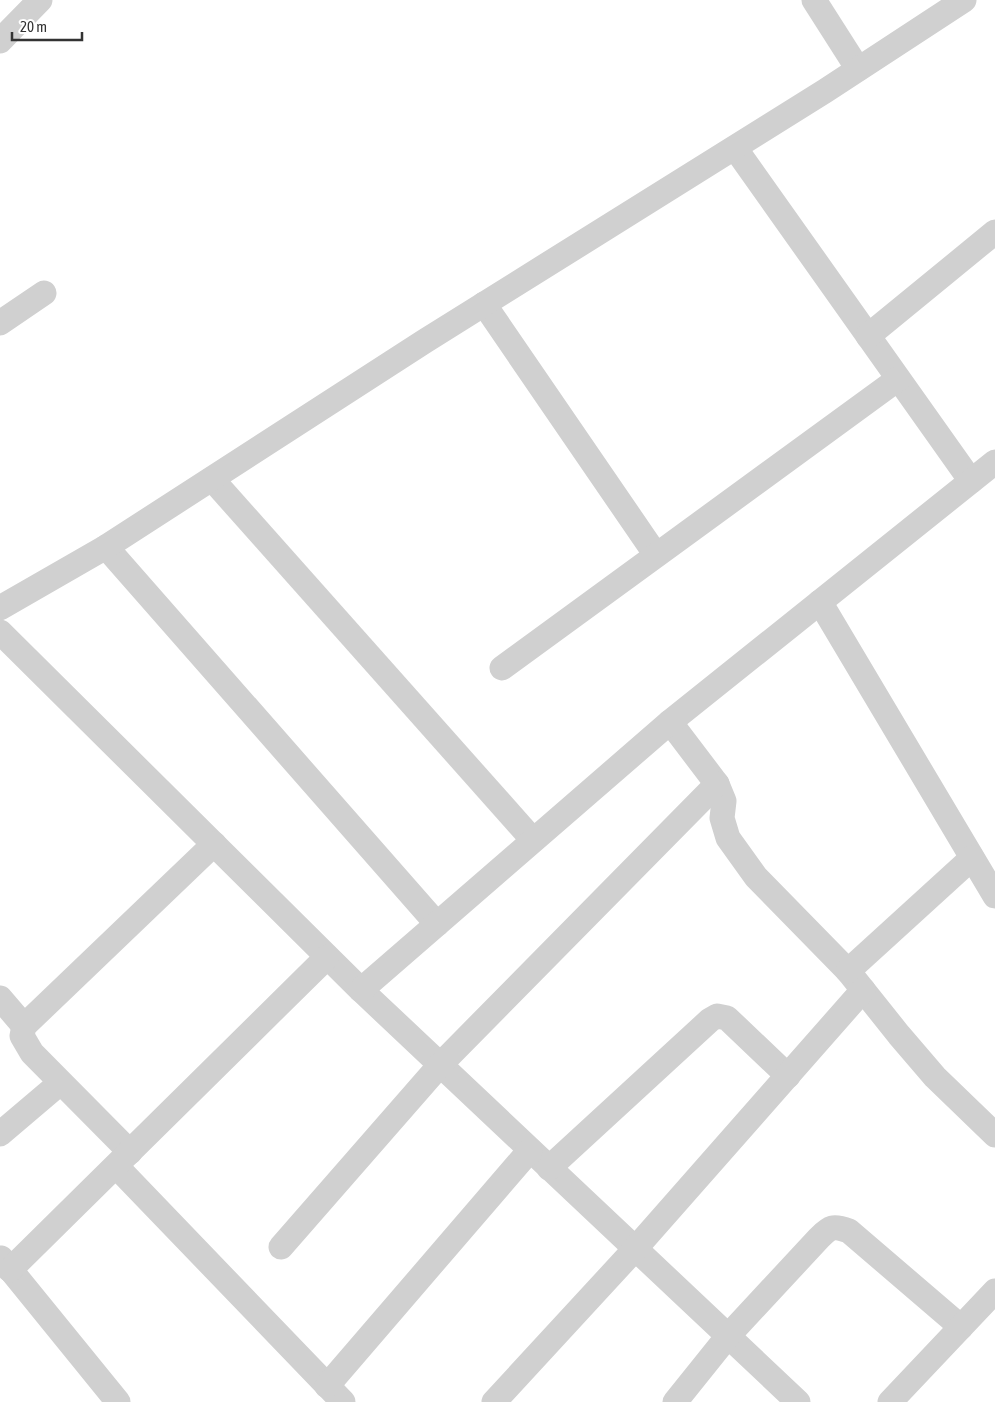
<svg xmlns="http://www.w3.org/2000/svg" width="995" height="1402" viewBox="0 0 995 1402" font-family="'Asap Condensed',sans-serif">
<style>
.lines{fill:none;stroke-linecap:round;stroke-linejoin:round}
.minor{stroke:#d0d0d0;stroke-width:25}
</style>
<rect width="100%" height="100%" fill="#fff"/>
<g class="lines">
<!-- minor -->
<g class="minor">
<path d="M 814,0 L 858,69"/>
<path d="M 0,41 L 40,0"/>
<path d="M 735,148 L 971,481"/>
<path d="M 484,304 L 656,555"/>
<path d="M 0,323 L 44,293"/>
<path d="M 868,336 L 995,232"/>
<path d="M 212,479 L 533,840"/>
<path d="M 106,547 L 437,924"/>
<path d="M 820,602 L 995,896"/>
<path d="M 0,608 L 106,547 L 425,341 L 825,91 L 964,0"/>
<path d="M 0,632 L 361,990 L 798,1402"/>
<path d="M 502,668 L 898,379"/>
<path d="M 670,722 L 717,784 L 724,801 L 722,818 L 728,838 L 756,877 L 848,971 L 899,1035 L 935,1077 L 995,1135"/>
<path d="M 848,971 L 972,858"/>
<path d="M 361,990 L 670,722 L 995,462"/>
<path d="M 0,998 L 24,1026"/>
<path d="M 0,1134 L 60,1083"/>
<path d="M 130,1152 L 32,1053 L 22,1036 L 24,1026 L 214,844"/>
<path d="M 116,1166 L 343,1402"/>
<path d="M 549,1168 L 710,1020 L 717,1016 L 727,1018 L 788,1076"/>
<path d="M 281,1247 L 440,1065 L 717,784"/>
<path d="M 1,1258 L 118,1402"/>
<path d="M 10,1270 L 327,957"/>
<path d="M 327,1386 L 530,1150"/>
<path d="M 494,1402 L 635,1249 L 863,990"/>
<path d="M 675,1402 L 728,1336 L 819,1238 C 830,1227 833,1225 849,1231 L 961,1327"/>
<path d="M 890,1402 L 995,1291"/>
</g>
</g>
<!-- scale -->
<path d="M12 32v8h70v-8" fill="none" stroke="#333333" stroke-width="2.5"/>
<text x="20" y="32" font-size="15" fill="#333333" stroke="#ffffff" stroke-width="4" paint-order="stroke">20 m</text>
</svg>
